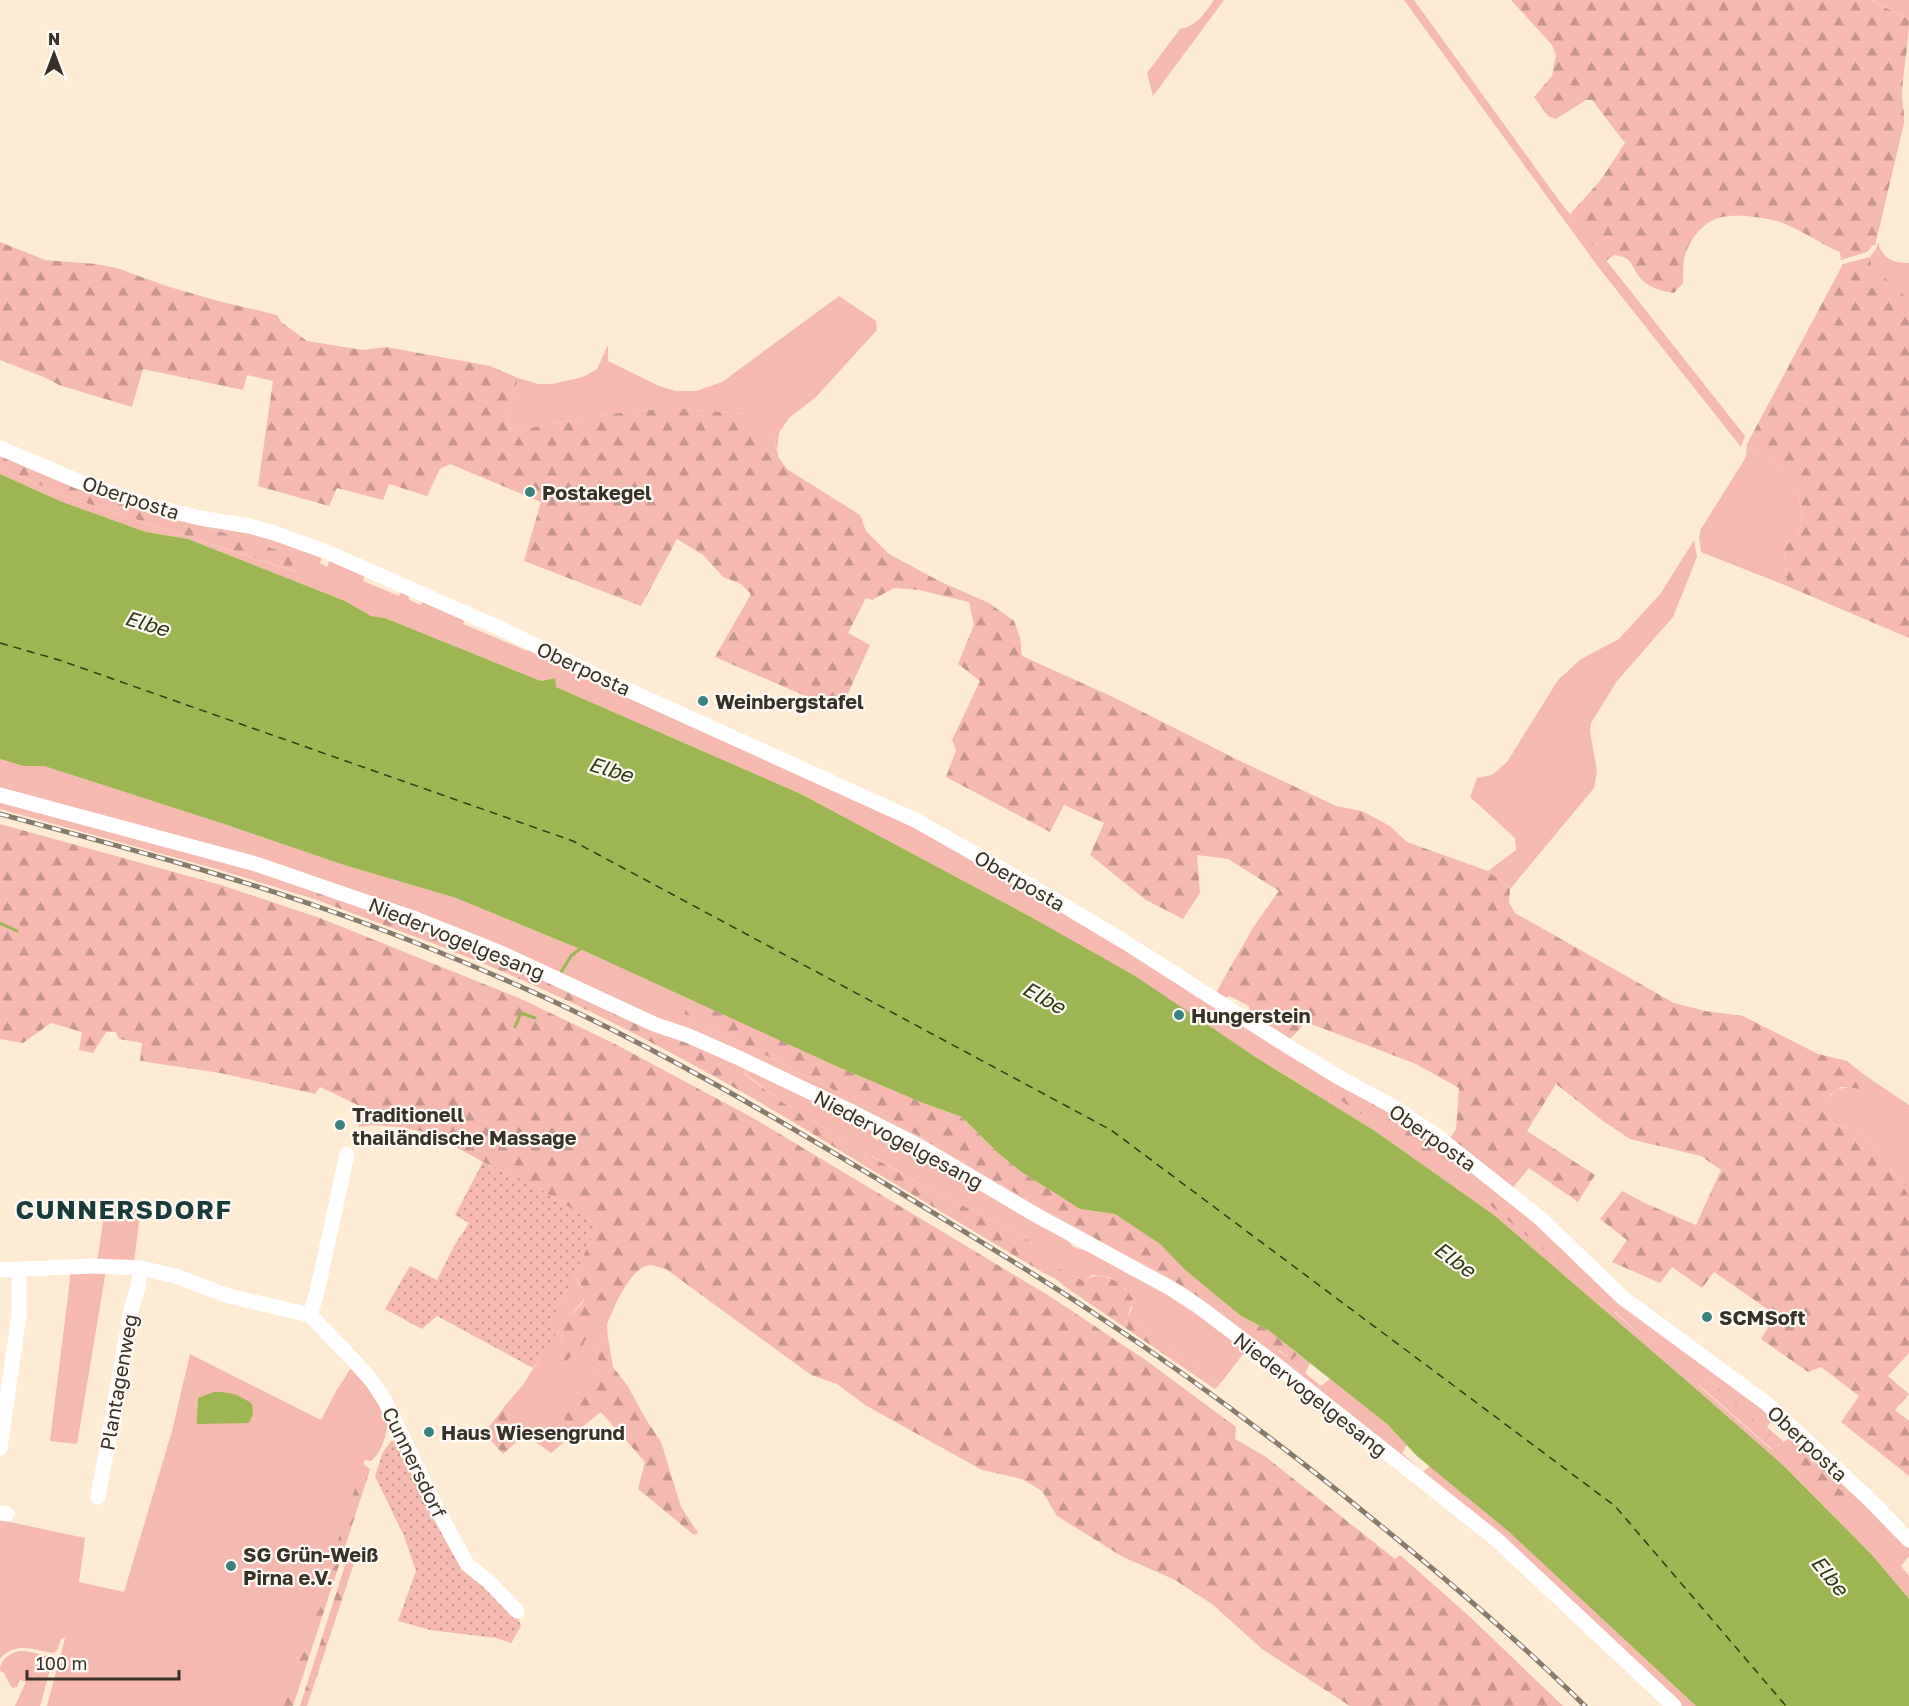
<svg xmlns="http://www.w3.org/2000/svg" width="1909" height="1706" viewBox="0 0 1909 1706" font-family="'Golos Text',sans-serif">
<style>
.grass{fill:#f5b9b0;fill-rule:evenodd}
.forest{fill:url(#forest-firs)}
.garden{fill:url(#garden-dots)}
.water{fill:#9db653}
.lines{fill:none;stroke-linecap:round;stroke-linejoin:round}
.stream{stroke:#9db653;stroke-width:3}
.ferry{stroke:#313b12;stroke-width:1.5;stroke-dasharray:8 6;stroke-linecap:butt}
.minor{stroke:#fff;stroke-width:15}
.rail-casing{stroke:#877b6c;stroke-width:5}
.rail{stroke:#fffbf6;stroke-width:3;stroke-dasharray:9;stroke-linecap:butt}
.poi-dot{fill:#3a827e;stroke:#fffbf6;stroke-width:2}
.labels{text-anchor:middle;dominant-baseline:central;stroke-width:4.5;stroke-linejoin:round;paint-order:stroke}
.poi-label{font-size:20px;font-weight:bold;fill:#383127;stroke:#fffbf6;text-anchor:start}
.street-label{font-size:20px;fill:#383127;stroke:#fffbf6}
.water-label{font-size:21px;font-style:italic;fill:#313b12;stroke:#fffbf6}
.district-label{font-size:26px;font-weight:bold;letter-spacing:1.5px;fill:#193c3a;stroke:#fffbf6}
</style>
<defs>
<pattern id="forest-firs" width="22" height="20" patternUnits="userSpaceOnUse" patternTransform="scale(1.5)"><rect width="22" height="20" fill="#f5b9b0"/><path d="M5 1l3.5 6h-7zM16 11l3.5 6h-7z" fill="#c7978f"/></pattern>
<pattern id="garden-dots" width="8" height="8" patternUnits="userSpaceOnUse" patternTransform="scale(1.5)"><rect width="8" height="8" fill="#f5b9b0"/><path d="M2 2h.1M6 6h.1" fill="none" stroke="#c7978f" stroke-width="1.8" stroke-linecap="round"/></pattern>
</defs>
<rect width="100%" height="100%" fill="#feebd3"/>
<!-- grass -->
<g class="grass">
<path d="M 1214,0 L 1224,0 L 1153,96 L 1147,73 L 1180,29 C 1197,26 1204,14 1214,0 Z"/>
<path d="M 1404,0 L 1414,0 L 1561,203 L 1745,436 L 1741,447 L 1599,268 Z"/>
<path d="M 1871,0 L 1909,0 L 1909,19 Z"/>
<path d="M 1878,242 C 1882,259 1893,263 1909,263 L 1909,296 L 1907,298 L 1870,266 L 1870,257 L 1876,249 Z"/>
<path d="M 839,296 L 876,321 L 877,330 L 816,397 L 789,418 L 779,433 L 777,449 L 774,439 L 744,414 L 684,409 L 659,409 L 609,414 L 511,431 L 508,423 L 518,378 L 538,384 L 552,384 L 583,377 L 597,369 L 608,345 L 608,361 L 659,386 L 676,391 L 696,391 L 722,382 Z"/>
<path d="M 1747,444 L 1778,465 L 1799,496 L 1802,517 L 1799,535 L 1788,541 L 1784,551 L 1787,586 L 1701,552 L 1699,538 L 1701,529 L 1743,462 L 1746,456 Z"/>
<path d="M 0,469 L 80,501 L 296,572 L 302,558 L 196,524 L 249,530 L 323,554 L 320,563 L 327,567 L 331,558 L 365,573 L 363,581 L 399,596 L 403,589 L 411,592 L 408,599 L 420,605 L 425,599 L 466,616 L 463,624 L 527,651 L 529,648 L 871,803 L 1031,890 L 1338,1081 L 1330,1093 L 1438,1163 L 1448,1150 L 1494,1186 L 1485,1201 L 1565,1268 L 1578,1259 L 1774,1417 L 1767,1427 L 1784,1442 L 1794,1434 L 1909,1544 L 1909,1556 L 1901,1566 L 1909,1576 L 1909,1599 L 1873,1556 L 1785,1467 L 1695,1388 L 1494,1215 L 1375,1131 L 1029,916 L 801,794 L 556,687 L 554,678 L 541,681 L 385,618 L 371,616 L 345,601 L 188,539 L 146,532 L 60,501 L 0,474 ZM 1619,1305 L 1655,1334 L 1648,1342 L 1614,1312 ZM 1705,1378 L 1714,1384 L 1779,1444 L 1772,1450 L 1699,1386 Z"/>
<path d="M 1694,540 L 1697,557 L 1673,617 L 1617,681 L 1591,723 L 1590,731 L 1597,771 L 1594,788 L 1510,889 L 1488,871 L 1516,850 L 1515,838 L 1470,797 L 1477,778 L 1492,775 L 1507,762 L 1558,680 L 1581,659 L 1619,639 L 1661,593 Z"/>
<path d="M 0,759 L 22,766 L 44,766 L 227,825 L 344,865 L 456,898 L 580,949 L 690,999 L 684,1014 L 887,1117 L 977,1171 L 1096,1239 L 1152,1268 L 1292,1360 L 1298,1354 L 1310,1363 L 1305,1373 L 1321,1386 L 1330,1379 L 1387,1424 L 1407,1445 L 1402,1453 L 1423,1472 L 1430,1466 L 1508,1531 L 1696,1706 L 1680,1706 L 1581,1613 L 1197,1302 L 904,1134 L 413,915 L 0,792 Z"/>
<path d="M 0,799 L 319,889 L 314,899 L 220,870 L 0,809 Z"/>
<path d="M 1223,980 L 1291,1038 L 1287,1042 L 1250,1018 L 1249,1006 L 1230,996 L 1220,1000 L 1215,995 Z"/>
<path d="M 745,1065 L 876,1132 L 874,1138 L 878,1140 L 884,1135 L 890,1136 L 1067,1239 L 1073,1247 L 1091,1252 L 1170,1292 L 1247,1349 L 1220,1384 L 1128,1316 L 1132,1309 L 1126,1289 L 1109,1277 L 1093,1275 L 1082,1280 L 1061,1270 L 1045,1259 L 1036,1246 L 1023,1236 L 920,1184 L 872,1156 L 865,1166 L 862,1164 L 867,1154 L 785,1104 L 744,1073 Z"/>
<path d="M 1866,1076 L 1909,1105 L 1909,1196 L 1870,1139 L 1854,1129 L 1833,1124 L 1826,1107 C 1833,1086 1839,1087 1860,1089 Z"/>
<path d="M 106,1202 L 141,1205 L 134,1263 L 97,1262 Z"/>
<path d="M 106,1270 L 77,1444 L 50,1441 L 71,1271 Z"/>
<path d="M 574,1277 L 585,1291 L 585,1297 L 579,1306 L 567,1318 L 559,1347 L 565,1362 L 582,1346 L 605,1301 L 617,1301 L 607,1324 L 608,1338 L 596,1348 C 596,1354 599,1361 599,1367 C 598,1376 566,1404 558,1414 L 577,1431 L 564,1442 L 536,1423 L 528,1419 L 509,1401 L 523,1385 L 556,1332 L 550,1323 Z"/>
<path d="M 190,1354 L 321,1420 L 335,1393 L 352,1366 L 389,1416 C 387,1430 383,1453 371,1461 L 365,1460 L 284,1706 L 47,1706 L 65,1638 L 61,1639 L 57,1651 L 53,1653 C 33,1650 16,1641 0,1659 L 0,1520 L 85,1538 L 79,1582 L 124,1592 L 172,1431 Z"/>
<path d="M 18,1651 L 26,1651 L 51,1657 L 52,1663 L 40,1706 L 15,1706 L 26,1682 L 20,1680 L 17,1687 L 12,1688 L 4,1673 L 0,1671 C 0,1659 9,1654 18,1651 Z"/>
</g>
<!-- forest -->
<g class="forest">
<path d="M 1511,0 L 1870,0 L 1909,19 C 1909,45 1903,69 1902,95 C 1902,104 1905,113 1904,123 L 1875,246 L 1873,245 L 1867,252 L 1841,260 L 1840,252 C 1818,243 1797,226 1773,220 C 1759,217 1736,214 1722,217 C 1704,220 1687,242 1684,260 C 1683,267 1683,275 1683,283 L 1674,293 C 1663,291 1651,289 1642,280 C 1630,267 1635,258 1615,255 L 1605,261 L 1570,214 L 1600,181 L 1625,143 L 1592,100 L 1586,100 L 1556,119 L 1548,116 L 1534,97 L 1552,76 L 1556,55 L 1552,45 Z"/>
<path d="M 0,242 L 45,260 L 96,264 L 117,268 L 166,286 L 218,301 L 277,315 L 281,322 L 307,341 L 363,350 L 386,347 L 490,366 L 518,378 L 508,423 L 511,431 L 609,414 L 659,409 L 684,409 L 744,414 L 774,439 L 779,458 L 787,469 L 860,515 L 866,531 L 889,554 L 939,581 L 989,603 L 1014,621 L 1020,637 L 1022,656 L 1113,697 L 1236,759 L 1336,806 L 1362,811 L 1390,826 L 1407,842 L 1488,871 L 1510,889 L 1509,902 L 1515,913 L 1674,1003 L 1705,1011 L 1743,1016 L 1818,1054 L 1847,1061 L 1866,1076 L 1860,1089 L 1841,1087 L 1831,1094 L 1826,1107 L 1833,1124 L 1854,1129 L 1870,1139 L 1909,1196 L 1909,1353 L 1888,1376 L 1909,1394 L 1895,1410 L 1909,1421 L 1909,1476 L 1841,1422 L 1859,1396 L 1821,1367 L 1808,1372 L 1761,1339 L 1776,1315 L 1714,1272 L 1702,1288 L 1672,1267 L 1660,1283 L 1612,1262 L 1627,1240 L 1600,1219 L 1622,1191 L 1647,1204 L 1696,1225 L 1721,1170 L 1701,1156 L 1630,1139 L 1603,1121 L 1556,1084 L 1527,1131 L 1595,1175 L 1578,1202 L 1529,1168 L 1510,1191 L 1449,1140 L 1456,1129 L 1459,1088 L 1416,1064 L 1306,1022 L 1291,1038 L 1223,980 L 1254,926 L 1279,891 L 1228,859 L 1197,855 L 1200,893 L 1183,919 L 1146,900 L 1090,855 L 1104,823 L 1064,805 L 1050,832 L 946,777 L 956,750 L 952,740 L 980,681 L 958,664 L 974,625 L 969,602 L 919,590 L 894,588 L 872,600 L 866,598 L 848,633 L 870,645 L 840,711 L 715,657 L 751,594 L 741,584 L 723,577 L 703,555 L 677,539 L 641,606 L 524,561 L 541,502 L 450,464 L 440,469 L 427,496 L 389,484 L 383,500 L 337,488 L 329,506 L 258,486 L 273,381 L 247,375 L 243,390 L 143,369 L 132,407 L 59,385 L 44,377 L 0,360 Z"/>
<path d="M 1870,257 L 1871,266 L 1906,297 L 1909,296 L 1909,638 L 1787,586 L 1784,551 L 1788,541 L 1799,535 L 1802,517 L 1799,496 L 1778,465 L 1747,444 L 1843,264 Z"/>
<path d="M 0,452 L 196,524 L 303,558 L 297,572 L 80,501 L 0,469 Z"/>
<path d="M 0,824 L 221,885 L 320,918 L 519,998 L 613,1043 L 755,1119 L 1051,1297 L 1147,1361 L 1236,1427 L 1235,1439 L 1266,1457 L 1395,1559 L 1400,1555 L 1469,1616 L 1563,1706 L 1350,1706 L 1262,1649 L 1212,1604 L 1175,1580 L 1123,1557 L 1057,1516 L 1042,1491 L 1022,1479 L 982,1470 L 865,1405 L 837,1384 L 811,1375 L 666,1269 C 661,1268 656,1266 651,1265 C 636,1265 623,1290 617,1301 L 605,1301 L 582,1347 L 565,1362 L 556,1366 L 554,1358 L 563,1335 L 559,1322 C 568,1317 586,1306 585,1293 C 584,1287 577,1281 574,1277 L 597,1225 L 534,1185 L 483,1162 L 433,1134 L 401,1127 L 373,1125 L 359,1127 L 359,1116 L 364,1108 L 320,1087 L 315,1094 L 220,1073 L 140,1061 L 142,1043 L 119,1039 L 116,1032 L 106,1032 L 93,1053 L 79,1050 L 82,1032 L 51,1023 L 23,1043 L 0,1039 Z"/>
<path d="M 319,889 L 412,922 L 745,1065 L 744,1074 L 785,1104 L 867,1154 L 862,1164 C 753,1096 640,1032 522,980 C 454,950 384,925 314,899 Z"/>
<path d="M 690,999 L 838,1067 L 923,1103 L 962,1117 L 998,1153 L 1020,1171 L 1080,1209 L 1115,1214 L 1135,1227 L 1160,1244 L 1184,1269 L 1241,1316 L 1268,1330 L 1298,1354 L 1292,1360 L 1280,1351 L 1272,1353 L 1190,1291 L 1152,1268 L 1096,1239 L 977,1171 L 887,1117 L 684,1014 Z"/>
<path d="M 1338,1081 L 1448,1150 L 1438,1164 L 1329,1093 Z"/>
<path d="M 871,1156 L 920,1184 L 1023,1236 L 1036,1246 L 1045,1259 L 1061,1270 L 1082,1280 C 1104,1270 1120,1280 1133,1299 L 1128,1316 L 1220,1384 L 1215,1389 L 1064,1286 L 1056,1279 L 1042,1272 L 865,1166 Z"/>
<path d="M 1494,1186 L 1578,1259 L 1566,1269 L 1485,1201 Z"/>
<path d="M 1619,1305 L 1655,1334 L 1648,1342 L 1614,1311 Z"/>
<path d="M 608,1338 L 613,1367 L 627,1385 L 647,1421 L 661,1442 L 681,1507 L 698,1533 L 694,1535 L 638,1489 L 645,1462 L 601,1412 L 577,1431 L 558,1414 C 566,1404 598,1376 599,1367 C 599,1361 596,1354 596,1348 Z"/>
<path d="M 1705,1378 L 1714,1384 L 1779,1443 L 1773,1450 L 1699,1385 Z"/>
<path d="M 509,1401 L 528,1419 L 536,1423 L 564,1442 L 551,1453 L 525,1434 L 503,1454 L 484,1433 Z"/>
<path d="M 1794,1456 L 1804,1456 L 1849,1498 L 1835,1509 L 1789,1465 Z"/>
<path d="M 363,1464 L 370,1469 L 368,1476 L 296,1697 L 293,1706 L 284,1706 Z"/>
<path d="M 349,1553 L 355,1560 L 307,1706 L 300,1706 Z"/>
</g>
<!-- garden -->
<g class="garden">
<path d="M 483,1162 L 534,1185 L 597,1225 L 574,1277 L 550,1323 L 557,1332 L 533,1368 L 437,1316 L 422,1329 L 385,1309 L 410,1266 L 437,1280 L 454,1246 L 469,1223 L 455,1215 Z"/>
<path d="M 391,1441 L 398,1441 L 449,1544 L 516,1613 L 521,1626 L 511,1643 L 496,1638 L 430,1630 L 398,1621 L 416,1571 L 404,1536 L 375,1476 L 383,1452 Z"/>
</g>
<!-- water -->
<g class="water">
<path d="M 0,474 L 60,501 L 146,532 L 188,539 L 345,601 L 371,616 L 385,618 L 541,681 L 555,678 L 556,687 L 801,794 L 1029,916 L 1135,976 L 1254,1056 L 1375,1131 L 1494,1215 L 1695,1388 L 1785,1467 L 1873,1556 L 1909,1599 L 1909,1706 L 1696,1706 L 1508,1531 L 1417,1456 L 1387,1424 L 1268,1330 L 1241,1316 L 1184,1269 L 1160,1244 L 1115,1214 L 1080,1209 L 1020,1171 L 998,1153 L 962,1117 L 923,1103 L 838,1067 L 580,949 L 456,898 L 344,865 L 227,825 L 44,766 L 23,766 L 0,759 Z"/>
<path d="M 214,1392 C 231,1392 238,1394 252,1404 L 253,1414 L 249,1423 L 197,1424 L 198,1398 Z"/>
</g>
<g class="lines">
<!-- stream -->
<g class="stream">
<path d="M 0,923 L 17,931"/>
<path d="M 560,974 L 571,956 L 581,948"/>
<path d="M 515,1027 L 521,1013 L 535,1018"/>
</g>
<!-- ferry -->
<path class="ferry" d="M 0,643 L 59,660 L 573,841 L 1111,1130 L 1615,1506 L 1786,1706"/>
<!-- minor -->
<g class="minor">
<path d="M 0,448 L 80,482 L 154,507 L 200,518 L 249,526 L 274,533 L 327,552 L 506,631 L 595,675 L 917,821 L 1033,887 L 1125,942 L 1286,1045 L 1340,1078 L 1392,1106 L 1438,1137 L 1540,1218 L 1623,1298 L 1766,1403 L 1868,1498 L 1909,1540"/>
<path d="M 0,795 L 256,864 L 413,918 L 501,953 L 654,1024 L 689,1036 L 739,1058 L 850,1111 L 917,1145 L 1036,1215 L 1170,1288 L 1198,1306 L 1275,1364 L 1496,1539 L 1674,1706"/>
<path d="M 0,1270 L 94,1266 L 141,1268 L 175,1276 L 229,1296 L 310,1315 L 356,1363 L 372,1381 L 385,1401 L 438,1511 L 467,1564 L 489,1582 L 517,1611"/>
<path d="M 310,1315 L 317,1292 L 347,1154"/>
<path d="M 0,1448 L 19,1315 L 19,1270"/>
<path d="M 98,1497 L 132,1306 L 138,1287 L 141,1268"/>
<path d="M 0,1513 L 7,1514"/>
</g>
<defs>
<path id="rail" d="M 0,814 C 107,843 215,871 319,907 C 389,931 458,959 526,989 C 655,1046 778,1119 899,1192 C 965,1232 1031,1271 1095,1314 C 1190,1376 1282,1445 1370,1517 C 1444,1577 1517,1639 1585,1706"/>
</defs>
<!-- rail casing -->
<use href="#rail" class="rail-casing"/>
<!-- rail -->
<use href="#rail" class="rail"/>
</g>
<!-- markers -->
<g class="poi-dot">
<circle cx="530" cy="492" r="6"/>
<circle cx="703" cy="701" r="6"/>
<circle cx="1179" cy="1015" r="6"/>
<circle cx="340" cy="1125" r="6"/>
<circle cx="1707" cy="1317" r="6"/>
<circle cx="429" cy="1432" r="6"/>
<circle cx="231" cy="1566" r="6"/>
</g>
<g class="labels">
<!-- poi labels -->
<g class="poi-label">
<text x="542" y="492">Postakegel</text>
<text x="715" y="701">Weinbergstafel</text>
<text x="1191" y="1015">Hungerstein</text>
<text x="352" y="1114">Traditionell<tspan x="352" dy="23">thailändische Massage</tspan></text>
<text x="1719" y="1317">SCMSoft</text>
<text x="441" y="1432">Haus Wiesengrund</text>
<text x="243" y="1554">SG Grün-Weiß<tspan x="243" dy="23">Pirna e.V.</tspan></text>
</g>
<!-- street labels -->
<g class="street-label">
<text transform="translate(131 497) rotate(18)">Oberposta</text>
<text transform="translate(584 668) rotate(25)">Oberposta</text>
<text transform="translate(1020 880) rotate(30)">Oberposta</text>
<text transform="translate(457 938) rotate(22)">Niedervogelgesang</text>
<text transform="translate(1433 1137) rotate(35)">Oberposta</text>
<text transform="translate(899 1139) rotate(28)">Niedervogelgesang</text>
<text transform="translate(118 1382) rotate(-80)">Plantagenweg</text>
<text transform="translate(1311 1394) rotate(38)">Niedervogelgesang</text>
<text transform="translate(1808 1443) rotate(43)">Oberposta</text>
<text transform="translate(415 1462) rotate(64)">Cunnersdorf</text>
</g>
<!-- water labels -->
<g class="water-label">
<text transform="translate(147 623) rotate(17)">Elbe</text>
<text transform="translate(611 769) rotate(17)">Elbe</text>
<text transform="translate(1044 997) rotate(29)">Elbe</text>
<text transform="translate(1455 1259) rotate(36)">Elbe</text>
<text transform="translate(1830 1575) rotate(51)">Elbe</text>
</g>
<!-- district labels -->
<g class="district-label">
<text x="124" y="1209">CUNNERSDORF</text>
</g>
</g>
<!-- north arrow -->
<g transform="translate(54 54)" stroke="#fffbf6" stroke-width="4.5" paint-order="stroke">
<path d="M0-4.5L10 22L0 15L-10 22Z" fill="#383127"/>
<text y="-9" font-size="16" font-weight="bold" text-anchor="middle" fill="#383127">N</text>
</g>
<!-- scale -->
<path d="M27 1670v9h152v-9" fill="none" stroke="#383127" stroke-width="3"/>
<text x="36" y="1670" font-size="18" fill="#383127" stroke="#fffbf6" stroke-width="4.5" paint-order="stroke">100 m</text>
</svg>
